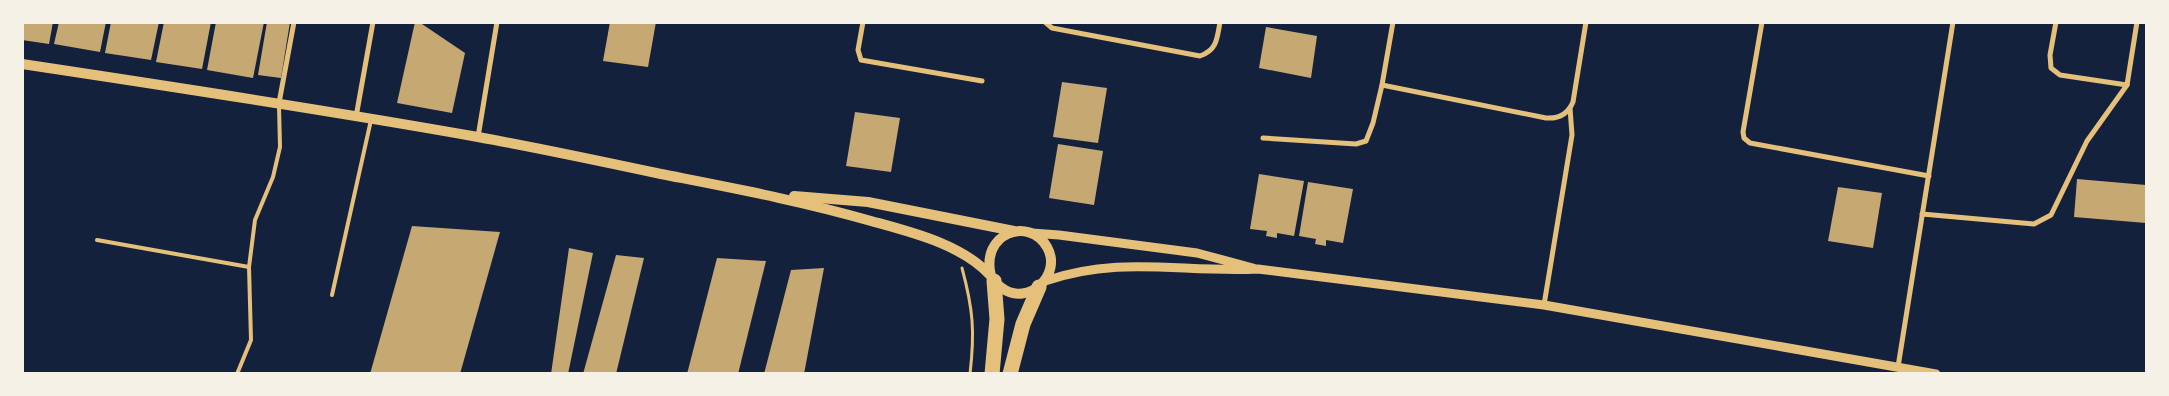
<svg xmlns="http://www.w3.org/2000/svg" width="2169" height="396" viewBox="0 0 2169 396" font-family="Helvetica,sans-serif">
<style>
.building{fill:#c6a872}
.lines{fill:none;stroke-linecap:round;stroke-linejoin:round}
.path{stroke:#e5c07b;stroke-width:3}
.service{stroke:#e5c07b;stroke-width:4}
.minor{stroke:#e5c07b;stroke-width:5}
.tertiary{stroke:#e5c07b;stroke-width:9}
.secondary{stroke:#e5c07b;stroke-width:10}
.motorway{stroke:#e5c07b;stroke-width:15}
</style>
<rect width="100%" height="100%" fill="#14213d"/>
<!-- building -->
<g class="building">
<path d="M 22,22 L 53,22 L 49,44 L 22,40 Z"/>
<path d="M 59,22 L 106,22 L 100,52 L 54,44 Z"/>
<path d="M 111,22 L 159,22 L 151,60 L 105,53 Z"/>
<path d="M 164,22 L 211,22 L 202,69 L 156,62 Z"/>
<path d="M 216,22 L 264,22 L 253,78 L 207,70 Z"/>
<path d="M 267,22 L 290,22 L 281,78 L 258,75 Z"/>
<path d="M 415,22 L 419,22 L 465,53 L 452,113 L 397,103 Z"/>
<path d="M 610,22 L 656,22 L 648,67 L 603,61 Z"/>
<path d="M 1266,27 L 1317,36 L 1311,78 L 1259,68 Z"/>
<path d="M 1062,82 L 1107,88 L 1098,143 L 1053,137 Z"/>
<path d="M 855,112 L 900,118 L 891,172 L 846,166 Z"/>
<path d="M 1058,144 L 1103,151 L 1094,205 L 1049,198 Z"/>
<path d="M 1259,174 L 1304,181 L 1294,236 L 1277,233 L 1277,238 L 1266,236 L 1267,231 L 1250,229 Z"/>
<path d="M 2077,179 L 2146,185 L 2146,223 L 2074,217 Z"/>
<path d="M 1308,182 L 1353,189 L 1343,243 L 1326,240 L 1326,246 L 1315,244 L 1316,239 L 1299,236 Z"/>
<path d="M 1838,187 L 1882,193 L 1873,248 L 1828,241 Z"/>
<path d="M 412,226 L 500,232 L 460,374 L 370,374 Z"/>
<path d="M 569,248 L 593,253 L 568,374 L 551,374 Z"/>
<path d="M 616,255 L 644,258 L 616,374 L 583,374 Z"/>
<path d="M 717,258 L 766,261 L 738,374 L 687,374 Z"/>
<path d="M 824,268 L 804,374 L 764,374 L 791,270 Z"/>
</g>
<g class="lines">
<!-- path -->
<path class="path" d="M 962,268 C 973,309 975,331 970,374"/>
<!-- service -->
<g class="service">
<path d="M 97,240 L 249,267"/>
<path d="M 332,295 L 371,120"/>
<path d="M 237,374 L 251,340 L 249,267 L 255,220 L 273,177 L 280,147 L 279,106"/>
</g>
<!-- minor -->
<g class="minor">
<path d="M 863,22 L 858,50 L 861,60 L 982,81"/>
<path d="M 1045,22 L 1052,28 L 1200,56 C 1217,50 1217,39 1220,22"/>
<path d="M 1762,22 L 1743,132 L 1744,138 L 1750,143 L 1929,176"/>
<path d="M 2056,22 L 2050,55 L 2051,68 L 2060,75 L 2127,85 L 2137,22"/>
<path d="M 1382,85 L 1546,118 C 1559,119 1568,114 1573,102 L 1586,22"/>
<path d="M 279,103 L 294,22"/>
<path d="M 356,117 L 373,22"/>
<path d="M 478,137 L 497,22"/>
<path d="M 1263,138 L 1356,144 L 1366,141 L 1373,123 L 1382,85 L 1393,22"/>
<path d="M 1922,214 L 2034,224 L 2051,215 L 2087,141 L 2127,85"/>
<path d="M 1544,305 L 1572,135 L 1570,108"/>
<path d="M 1898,367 L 1953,22"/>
</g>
<!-- tertiary -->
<g class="tertiary">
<path d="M 1032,233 L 1059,235 L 1197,253 L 1253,268"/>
<path d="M 1045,281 C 1121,255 1181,273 1258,269 L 1544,305 L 1936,374"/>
</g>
<!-- secondary -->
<g class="secondary">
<path d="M 22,64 C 175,87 327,110 478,137 C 539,148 600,161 661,174 C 732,188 802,201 871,221 C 911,232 961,244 990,275 C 994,280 997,285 1002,288 C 1028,307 1063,275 1047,247 C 1029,216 980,233 991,276"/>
<path d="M 794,196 L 868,202 L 1014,231"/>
</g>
<!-- motorway -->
<g class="motorway">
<path d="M 992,374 L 997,319 L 994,281"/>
<path d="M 1010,374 L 1023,324 L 1039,287"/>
</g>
</g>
<!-- border -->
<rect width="2169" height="396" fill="none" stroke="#f6f1e7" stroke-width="48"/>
</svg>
